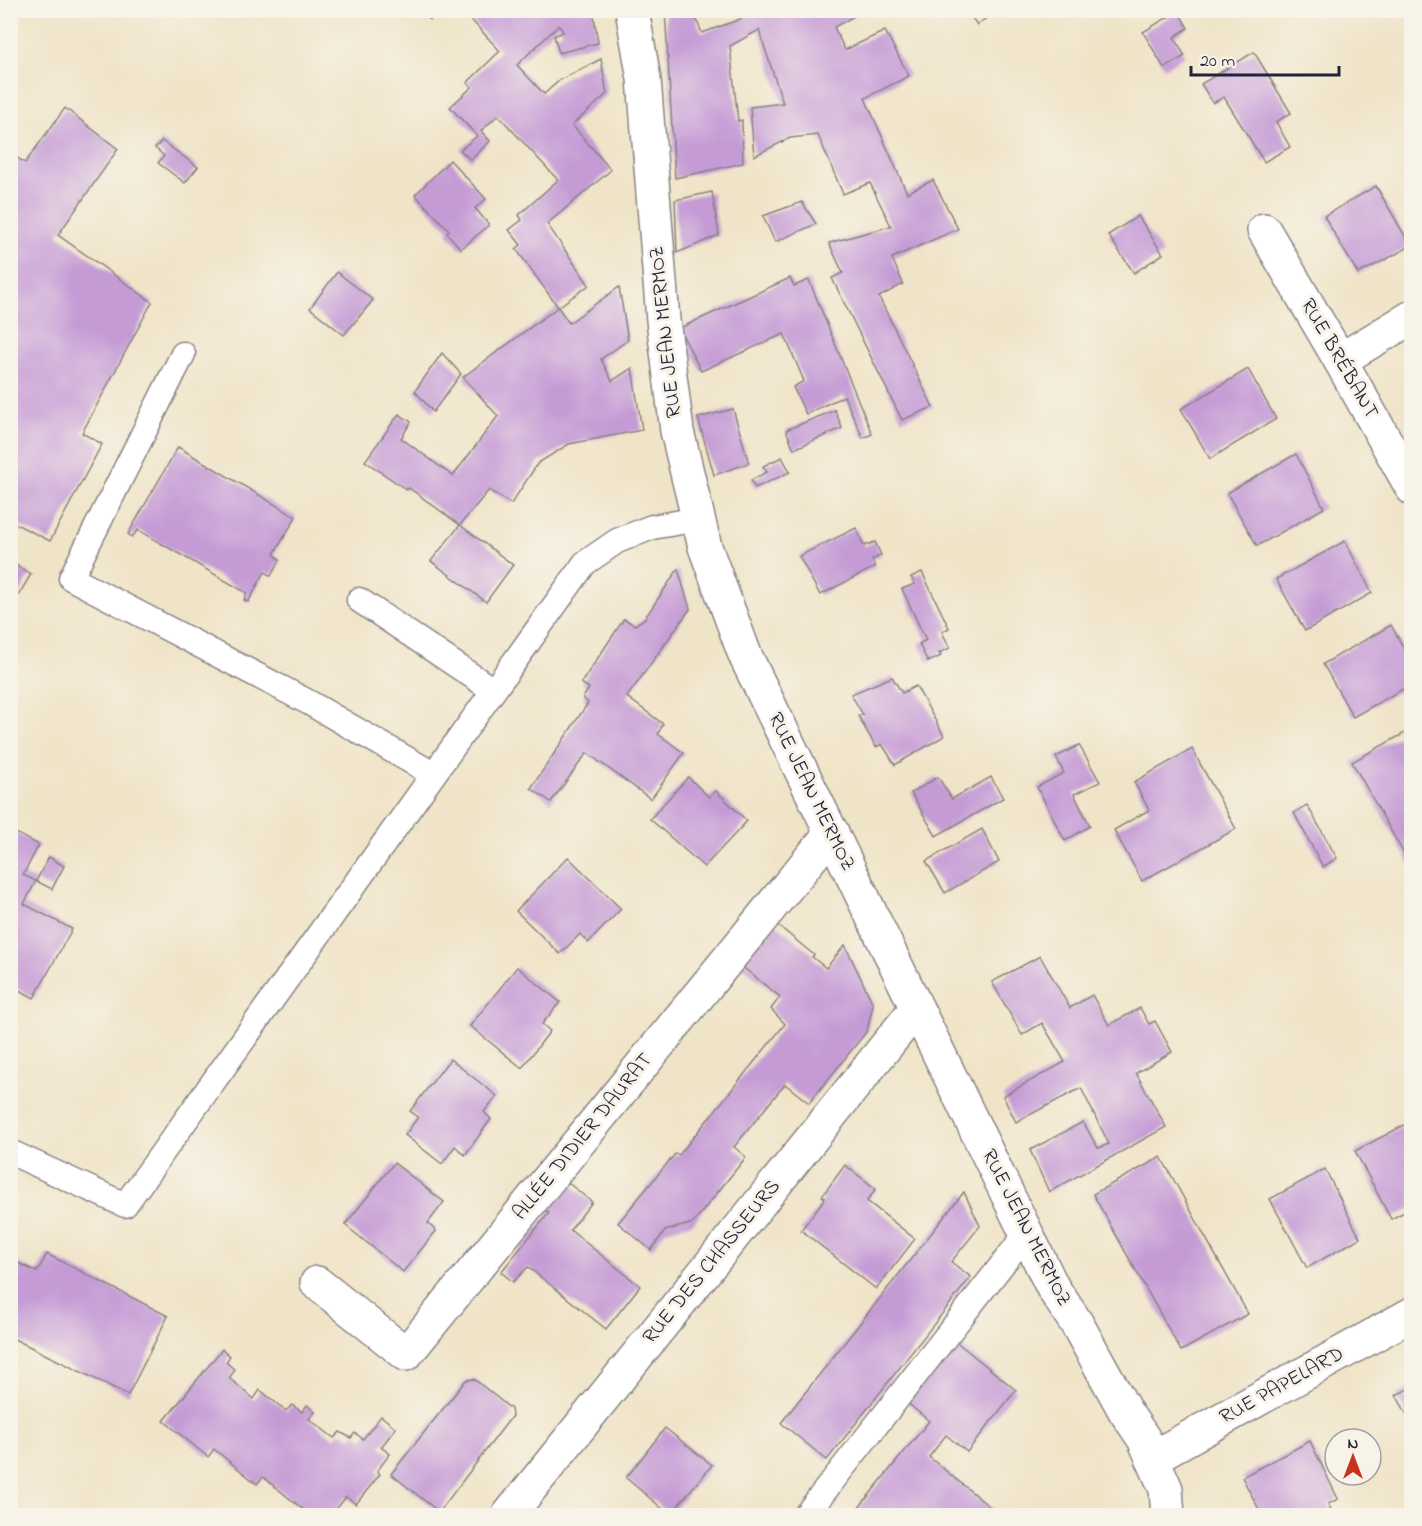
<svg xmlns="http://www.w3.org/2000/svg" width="1422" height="1526" viewBox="0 0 1422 1526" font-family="'Indie Flower',sans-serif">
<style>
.building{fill:#c59bd6}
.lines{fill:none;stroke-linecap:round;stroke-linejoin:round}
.lane-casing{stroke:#898382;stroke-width:27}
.street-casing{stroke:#898382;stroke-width:36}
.lane{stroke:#fff;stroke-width:24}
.street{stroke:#fff;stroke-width:33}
.labels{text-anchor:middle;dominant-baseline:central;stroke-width:6;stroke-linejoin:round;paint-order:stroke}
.street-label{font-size:21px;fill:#22223b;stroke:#f7f3e8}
</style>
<rect width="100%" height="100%" fill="#f7f3e8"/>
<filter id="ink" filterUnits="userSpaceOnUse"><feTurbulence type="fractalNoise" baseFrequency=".0167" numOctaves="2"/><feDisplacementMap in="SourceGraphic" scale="12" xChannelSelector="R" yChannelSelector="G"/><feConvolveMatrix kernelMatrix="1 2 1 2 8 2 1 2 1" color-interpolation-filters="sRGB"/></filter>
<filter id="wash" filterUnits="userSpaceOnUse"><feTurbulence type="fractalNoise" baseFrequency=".008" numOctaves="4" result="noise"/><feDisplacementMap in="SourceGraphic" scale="24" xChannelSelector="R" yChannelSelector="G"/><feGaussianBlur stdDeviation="1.35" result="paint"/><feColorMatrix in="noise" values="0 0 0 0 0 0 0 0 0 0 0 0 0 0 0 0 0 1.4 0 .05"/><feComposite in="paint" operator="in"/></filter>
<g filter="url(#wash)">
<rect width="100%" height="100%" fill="#f0e4c8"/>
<g id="blocks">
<!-- building -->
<g class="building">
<path d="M 420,10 L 440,10 L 430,20 Z"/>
<path d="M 462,10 L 593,10 L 598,43 L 559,53 L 554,36 L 563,32 L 559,25 L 517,65 L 544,94 L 560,80 L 601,59 L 607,94 L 572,125 L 611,170 L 547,224 L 589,285 L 558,307 L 516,249 L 521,245 L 509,230 L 522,220 L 519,215 L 558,180 L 498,115 L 481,131 L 490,141 L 471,160 L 460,150 L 477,136 L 450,107 L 472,87 L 467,83 L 500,51 Z"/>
<path d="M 665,10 L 705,10 L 705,13 L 695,16 L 702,33 L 765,10 L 865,10 L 834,27 L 845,50 L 885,31 L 909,76 L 865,98 L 907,193 L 933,180 L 958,229 L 892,258 L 903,284 L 879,297 L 933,407 L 902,420 L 832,278 L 843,273 L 829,243 L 891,226 L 870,183 L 843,194 L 818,135 L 790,138 L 754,156 L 750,107 L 783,103 L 759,30 L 730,46 L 738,121 L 742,120 L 743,163 L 675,178 Z"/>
<path d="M 967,10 L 997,10 L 977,25 Z"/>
<path d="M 1178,11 L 1188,28 L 1174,37 L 1185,56 L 1164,68 L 1143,32 Z"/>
<path d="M 1254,52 L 1291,113 L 1276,122 L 1290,147 L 1264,162 L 1224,97 L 1213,103 L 1201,84 Z"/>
<path d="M 65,108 L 118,149 L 58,235 L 152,302 L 82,433 L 102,444 L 50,541 L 14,523 L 10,530 L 10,153 L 25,163 Z"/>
<path d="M 162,141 L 198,167 L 185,183 L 158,163 L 164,156 L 155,148 Z"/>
<path d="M 450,160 L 486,199 L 475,208 L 489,225 L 461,249 L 447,233 L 449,230 L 415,195 Z"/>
<path d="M 1376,186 L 1411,246 L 1358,274 L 1324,216 Z"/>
<path d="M 712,192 L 719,235 L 677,253 L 675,200 Z"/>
<path d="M 802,202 L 816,224 L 775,242 L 763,216 Z"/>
<path d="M 1138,216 L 1163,254 L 1134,273 L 1108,235 Z"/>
<path d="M 337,272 L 373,300 L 344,335 L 310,308 Z"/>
<path d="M 790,278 L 794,286 L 809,280 L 872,434 L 863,438 L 844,396 L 806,414 L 793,387 L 804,381 L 784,334 L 701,371 L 680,330 L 680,328 Z"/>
<path d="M 619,287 L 628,340 L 601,359 L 612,381 L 632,368 L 642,430 L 569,444 L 538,463 L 511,504 L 489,490 L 460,525 L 409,488 L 407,490 L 365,461 L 399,414 L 411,422 L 401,438 L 453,476 L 498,416 L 463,377 L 558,307 L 569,323 Z"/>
<path d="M 442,353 L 461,374 L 433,412 L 415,391 Z"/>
<path d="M 1248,369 L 1276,419 L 1210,459 L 1181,409 Z"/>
<path d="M 733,409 L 749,463 L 714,475 L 698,418 Z"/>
<path d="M 835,410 L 842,428 L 794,449 L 786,430 Z"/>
<path d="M 178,447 L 296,517 L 274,554 L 280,560 L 271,576 L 265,572 L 248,602 L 244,600 L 247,593 L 138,530 L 132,537 L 128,534 Z"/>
<path d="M 1296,454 L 1324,508 L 1257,546 L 1227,493 Z"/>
<path d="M 782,457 L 790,472 L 755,488 L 751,480 L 767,472 L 763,466 Z"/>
<path d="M 460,525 L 513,565 L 486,602 L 431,561 Z"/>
<path d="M 856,528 L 864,546 L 875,542 L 881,555 L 872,560 L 875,567 L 820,595 L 799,556 Z"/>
<path d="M 1345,541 L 1372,593 L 1305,631 L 1276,579 Z"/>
<path d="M 10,562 L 31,574 L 10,610 Z"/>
<path d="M 678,569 L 690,609 L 627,697 L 663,724 L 658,734 L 684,753 L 651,799 L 587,753 L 551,802 L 531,788 L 588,703 L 583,698 L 589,688 L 581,683 L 624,619 L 635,625 L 645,618 Z"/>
<path d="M 922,572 L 949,628 L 942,632 L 950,648 L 939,653 L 941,656 L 928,662 L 919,644 L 926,640 L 902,589 L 915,584 L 911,577 Z"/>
<path d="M 1391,625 L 1412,663 L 1412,684 L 1353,717 L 1323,664 Z"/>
<path d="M 892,677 L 902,693 L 916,686 L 944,736 L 895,765 L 882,744 L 876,747 L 858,716 L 863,715 L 851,694 Z"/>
<path d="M 1412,729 L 1412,868 L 1352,762 Z"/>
<path d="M 1079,745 L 1100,782 L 1074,794 L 1090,826 L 1065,841 L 1037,787 L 1064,773 L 1056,757 Z"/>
<path d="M 1192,749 L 1236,829 L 1142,881 L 1114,830 L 1149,810 L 1134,782 Z"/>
<path d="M 688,777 L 709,797 L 716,791 L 747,821 L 704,867 L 650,819 Z"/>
<path d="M 938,777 L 952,799 L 991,777 L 1003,798 L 936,836 L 911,793 Z"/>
<path d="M 1307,805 L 1337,858 L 1323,867 L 1294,813 Z"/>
<path d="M 982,829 L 999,862 L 945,893 L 926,861 Z"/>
<path d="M 10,830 L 39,845 L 23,875 L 36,881 L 24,904 L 72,929 L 34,998 L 10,985 Z"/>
<path d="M 49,857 L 64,866 L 52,889 L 36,881 Z"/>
<path d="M 568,857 L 621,909 L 588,943 L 580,934 L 560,954 L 516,911 Z"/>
<path d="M 774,922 L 814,955 L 812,957 L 826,968 L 845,945 L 873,1004 L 867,1031 L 809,1103 L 785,1084 L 734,1147 L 746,1157 L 693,1223 L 665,1231 L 651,1250 L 618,1223 L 675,1154 L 679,1155 L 785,1024 L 771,1009 L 780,997 L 740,965 Z"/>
<path d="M 1040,956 L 1070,1008 L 1092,995 L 1109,1025 L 1140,1008 L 1149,1024 L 1155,1021 L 1172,1052 L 1136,1073 L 1166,1127 L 1049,1192 L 1030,1150 L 1083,1122 L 1098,1148 L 1109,1144 L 1081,1088 L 1016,1122 L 1003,1096 L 1065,1062 L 1042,1023 L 1022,1035 L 992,982 Z"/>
<path d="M 517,967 L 560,1002 L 542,1024 L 550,1031 L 522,1068 L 470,1026 Z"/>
<path d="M 450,1059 L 497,1096 L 484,1112 L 491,1119 L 465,1155 L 455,1146 L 442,1164 L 405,1135 L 418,1117 L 410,1111 Z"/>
<path d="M 1410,1122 L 1412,1208 L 1391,1219 L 1355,1151 Z"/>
<path d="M 1161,1157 L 1248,1314 L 1181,1351 L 1093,1194 Z"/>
<path d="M 394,1163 L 444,1202 L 428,1223 L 436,1231 L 403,1272 L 345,1225 Z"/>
<path d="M 845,1165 L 876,1189 L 867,1201 L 915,1239 L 876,1289 L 801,1230 L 825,1198 L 822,1196 Z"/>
<path d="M 1325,1169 L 1360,1238 L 1307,1268 L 1270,1199 Z"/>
<path d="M 567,1182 L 592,1202 L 570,1230 L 640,1286 L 606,1329 L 528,1267 L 513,1282 L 501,1272 L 549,1213 L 545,1210 Z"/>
<path d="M 964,1192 L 980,1226 L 951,1262 L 971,1277 L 827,1460 L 781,1423 Z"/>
<path d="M 47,1254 L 168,1316 L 128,1395 L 10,1337 L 10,1259 L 37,1272 Z"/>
<path d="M 954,1340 L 1016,1390 L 967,1452 L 946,1435 L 929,1457 L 996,1512 L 993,1515 L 853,1515 L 929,1421 L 905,1401 Z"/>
<path d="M 222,1349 L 230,1356 L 226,1362 L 235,1370 L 229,1378 L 254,1399 L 260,1390 L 286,1411 L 292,1405 L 302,1412 L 307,1405 L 315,1412 L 309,1419 L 334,1438 L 340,1432 L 351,1438 L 355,1433 L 363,1439 L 381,1416 L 396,1428 L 381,1447 L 390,1454 L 377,1471 L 380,1474 L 356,1504 L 346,1497 L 333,1513 L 337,1515 L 302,1515 L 305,1511 L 263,1477 L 257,1484 L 214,1449 L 208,1457 L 164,1421 Z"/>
<path d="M 474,1379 L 511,1409 L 512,1416 L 439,1512 L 391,1474 L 466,1380 Z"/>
<path d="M 1412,1387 L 1412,1423 L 1396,1395 Z"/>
<path d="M 665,1428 L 712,1465 L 670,1515 L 626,1478 Z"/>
<path d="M 1310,1441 L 1338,1499 L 1328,1504 L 1334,1515 L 1262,1515 L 1242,1477 Z"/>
</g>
</g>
</g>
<g filter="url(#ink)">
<use href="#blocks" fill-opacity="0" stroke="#898382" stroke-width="1.5"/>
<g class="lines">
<defs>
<g id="lane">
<path d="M 183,354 L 71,578 L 308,702 L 433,774"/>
<path d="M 359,600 L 493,690"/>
<path d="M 10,1152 L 125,1205 L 585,563 L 617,541 L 652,527 L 699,519"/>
<path d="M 805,1516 L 1027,1233"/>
</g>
<g id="street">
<path d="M 632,10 L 644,79 L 663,320 L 677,431 L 705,547 L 745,655 L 1053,1288 L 1077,1324 L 1125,1411 L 1144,1439 L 1166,1489 L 1168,1516"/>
<path d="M 1264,230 L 1340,360 L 1412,488"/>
<path d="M 1340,360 L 1412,317"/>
<path d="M 317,1283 L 406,1354 L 832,832"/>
<path d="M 1152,1458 L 1412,1314"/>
<path d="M 508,1516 L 916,1009"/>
</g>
</defs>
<!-- lane casing -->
<use href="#lane" class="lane-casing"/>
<!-- street casing -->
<use href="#street" class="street-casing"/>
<!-- lane -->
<use href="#lane" class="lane"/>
<!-- street -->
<use href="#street" class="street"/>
</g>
</g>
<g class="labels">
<!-- street labels -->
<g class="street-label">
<text transform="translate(666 332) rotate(-96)">RUE JEAN MERMOZ</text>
<text transform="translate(1339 359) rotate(60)">RUE BRÉBANT</text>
<text transform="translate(811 792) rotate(64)">RUE JEAN MERMOZ</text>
<text transform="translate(583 1137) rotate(-51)">ALLÉE DIDIER DAURAT</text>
<text transform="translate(1026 1228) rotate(63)">RUE JEAN MERMOZ</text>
<text transform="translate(712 1262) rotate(-51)">RUE DES CHASSEURS</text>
<text transform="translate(1282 1386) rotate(-29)">RUE PAPELARD</text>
</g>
</g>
<!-- margin -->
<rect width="1422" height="1526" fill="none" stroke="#f7f3e8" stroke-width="36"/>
<!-- north arrow -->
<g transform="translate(1353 1457)"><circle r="28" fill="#f7f3e8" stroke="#a29fa3" stroke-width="1.5"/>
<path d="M0-4.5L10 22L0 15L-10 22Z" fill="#c8321e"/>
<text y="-9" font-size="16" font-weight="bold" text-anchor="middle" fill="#22223b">N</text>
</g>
<!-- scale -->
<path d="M1191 66v9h148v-9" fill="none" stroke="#22223b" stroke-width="3"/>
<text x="1200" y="66" font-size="18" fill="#22223b" stroke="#f7f3e8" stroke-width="4.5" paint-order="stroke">20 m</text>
</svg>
